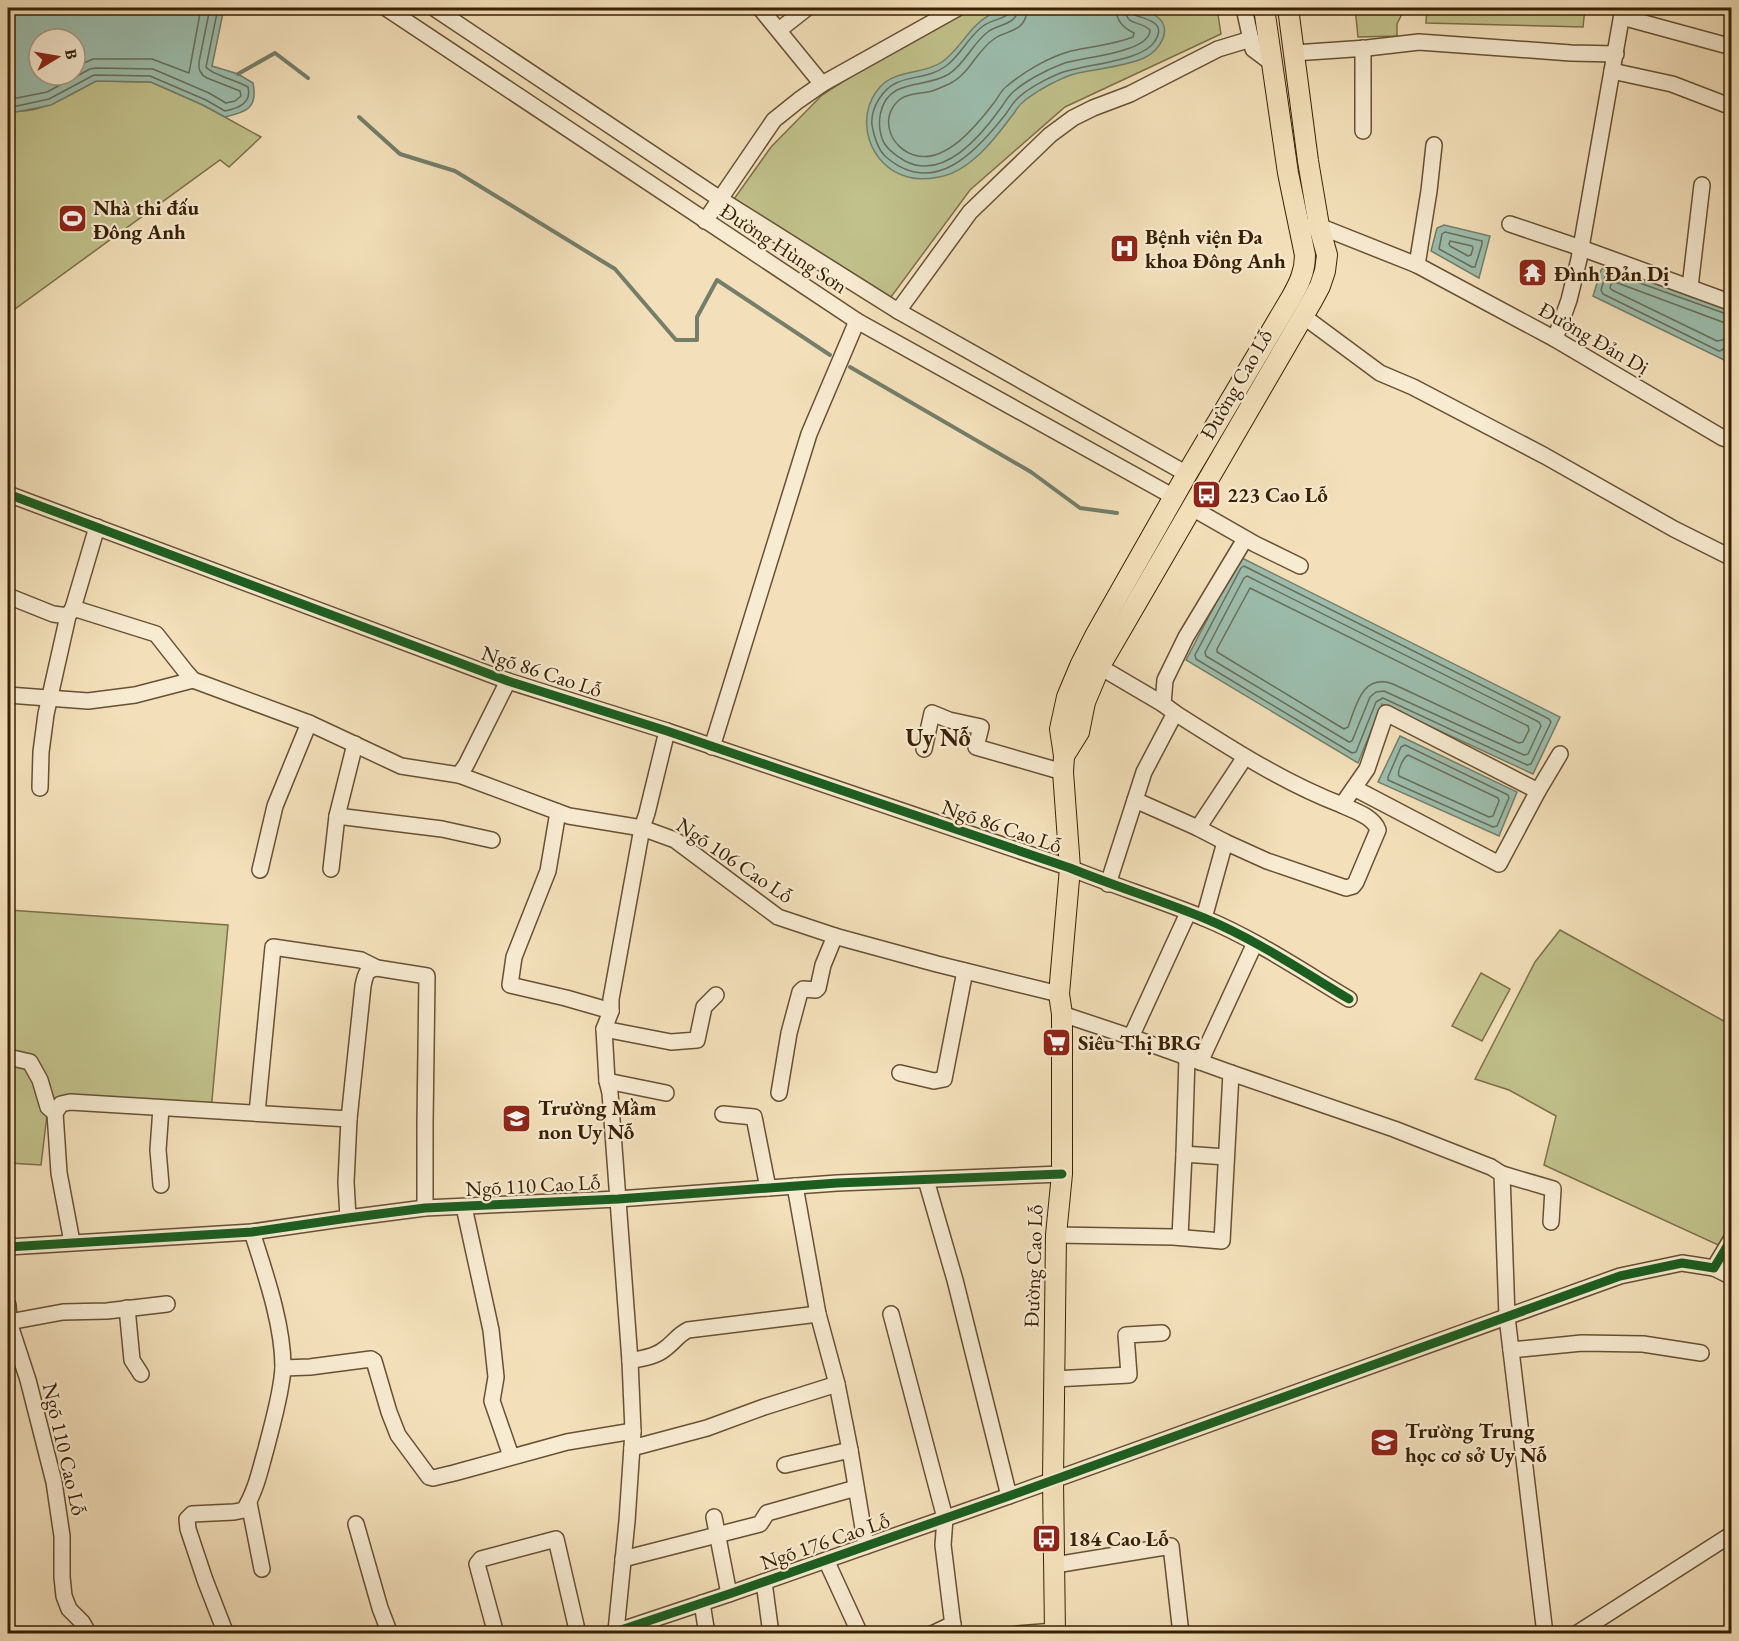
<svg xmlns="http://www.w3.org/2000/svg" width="1739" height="1641" viewBox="0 0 1739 1641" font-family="'EB Garamond',serif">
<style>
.green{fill:#c1c18b;stroke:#7d7048;stroke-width:1.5}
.water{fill:#9cbdad;stroke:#747e6a;stroke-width:1.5;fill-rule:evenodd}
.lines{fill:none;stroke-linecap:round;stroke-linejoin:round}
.shore{stroke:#6a6e59;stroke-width:1.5}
.stream{stroke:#747e6a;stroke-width:4}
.minor-casing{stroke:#685032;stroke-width:18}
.major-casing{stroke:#392005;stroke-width:22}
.minor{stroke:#f7ebd2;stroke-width:15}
.major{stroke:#f3e0ba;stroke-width:20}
.cycleway-casing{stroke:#f7ebd2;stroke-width:13}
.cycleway{stroke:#1b5e20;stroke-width:9}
.labels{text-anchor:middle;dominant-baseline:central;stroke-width:4.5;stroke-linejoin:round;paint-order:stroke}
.poi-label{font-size:21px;font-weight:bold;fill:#392005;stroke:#f7ebd2;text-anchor:start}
.street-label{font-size:21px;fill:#392005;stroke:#f7ebd2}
.quarter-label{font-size:24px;font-weight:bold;fill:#392005;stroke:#f7ebd2}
</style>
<rect width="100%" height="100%" fill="#f3e0ba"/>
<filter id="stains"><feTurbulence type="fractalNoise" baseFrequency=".00333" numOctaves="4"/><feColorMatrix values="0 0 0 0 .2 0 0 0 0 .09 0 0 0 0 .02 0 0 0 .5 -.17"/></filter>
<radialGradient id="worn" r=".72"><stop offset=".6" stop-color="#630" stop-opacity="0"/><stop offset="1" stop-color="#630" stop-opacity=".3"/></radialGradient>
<!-- green -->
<g class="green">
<path d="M 972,8 L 1217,8 L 1221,34 L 1065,107 L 970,190 L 891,297 L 734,199 L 771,147 L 822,95 L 853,75 Z"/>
<path d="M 1355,8 L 1405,8 L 1397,24 L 1397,36 L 1358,37 Z"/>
<path d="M 1427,8 L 1585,8 L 1583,27 L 1426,23 Z"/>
<path d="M 96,81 L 151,82 L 203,105 L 261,137 L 229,167 L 220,160 L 8,314 L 8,109 C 34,118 73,93 96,81 Z"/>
<path d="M 8,910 L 228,925 L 211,1111 L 48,1107 L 41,1165 L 8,1163 Z"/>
<path d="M 1560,930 L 1731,1025 L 1731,1276 L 1714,1268 L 1725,1248 L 1544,1165 L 1556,1116 L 1509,1090 L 1475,1079 L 1535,962 Z"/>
<path d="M 1481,973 L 1510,989 L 1482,1041 L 1452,1026 Z"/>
</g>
<!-- water -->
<g class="water">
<path d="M 8,8 L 224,8 L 212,66 L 238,74 L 253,83 C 258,108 247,112 225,117 L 203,105 L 151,82 L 96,81 L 51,105 L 16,112 L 8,109 ZM 39,39 L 75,39 L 75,75 L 39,75 Z"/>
<path d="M 1039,8 C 1066,7 1135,2 1156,16 C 1174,28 1160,51 1144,58 C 1123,67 1100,68 1078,73 C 1065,76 1052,83 1040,90 C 1034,94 1027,98 1022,103 C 1017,107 1015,113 1011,117 C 994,140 969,172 939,177 C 929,179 918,180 908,177 C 869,167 853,117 880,87 C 896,69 923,75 942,62 C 962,48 970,23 994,13 C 1008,7 1024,11 1039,8 Z"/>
<path d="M 1444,225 L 1490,236 L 1479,278 L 1431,251 L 1437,228 Z"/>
<path d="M 1607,265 L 1731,311 L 1731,347 L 1724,360 L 1593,296 L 1601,270 Z"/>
<path d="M 1240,557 L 1560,717 L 1533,774 L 1382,704 L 1358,763 L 1186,660 Z"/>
<path d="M 1400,736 L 1517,792 L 1499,836 L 1378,782 Z"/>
</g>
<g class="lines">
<!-- shore -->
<g class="shore">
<path d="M 1011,8 C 1010,19 992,19 983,26 C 968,37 961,55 946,66 C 923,83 896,71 879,99 C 874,107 871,115 872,125 C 874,136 877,149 886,157 C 934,198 976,152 1005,115 C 1009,110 1012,104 1016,100 C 1025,90 1046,79 1058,74 C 1082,64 1143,62 1155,41 C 1167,22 1147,20 1135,15 L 1133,8"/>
<path d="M 1018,8 C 1017,25 1001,23 989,31 C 973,42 966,63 949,74 C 933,84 913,82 897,90 C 878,100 876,126 884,143 C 889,151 897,156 905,161 C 943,181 980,137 1000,109 C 1004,104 1007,98 1011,94 C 1023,82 1046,70 1062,64 C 1081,57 1150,53 1150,30 C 1140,20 1126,27 1125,8"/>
<path d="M 1027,8 C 1027,14 1026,19 1022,24 C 1014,33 1003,32 994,39 C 976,51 970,74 949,84 C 944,86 938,89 932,91 C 922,94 906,93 898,101 C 879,119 891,148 914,155 C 945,165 977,125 993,104 C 998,98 1001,90 1007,86 C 1025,71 1049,57 1071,51 C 1092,46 1113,45 1133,37 L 1134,33 C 1123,28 1116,20 1116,8"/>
<path d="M 75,67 L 93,59 L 152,59 L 189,73 L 201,8"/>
<path d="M 8,96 L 17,98 L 47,92 L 90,69 L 96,68 L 153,69 L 209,93 L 226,103 L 235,101 L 241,96 L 240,91 L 207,78 C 201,75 198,69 199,62 L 210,8"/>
<path d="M 8,104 L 17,106 L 49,99 L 94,75 L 150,76 L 206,100 L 225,111 C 239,108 252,103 248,87 C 237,80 212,75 206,67 L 218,8"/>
<path d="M 1445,232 L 1482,241 L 1482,244 L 1475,267 L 1472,267 L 1439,249 L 1442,234 Z"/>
<path d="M 1450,241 L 1472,246 L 1473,248 L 1471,255 L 1468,256 L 1450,246 L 1449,244 Z"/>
<path d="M 1732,316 L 1609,272 L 1606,274 L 1601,290 L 1603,294 L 1719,351 C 1724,351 1725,345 1732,345"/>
<path d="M 1732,324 L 1725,323 L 1615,282 L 1611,284 L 1610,288 L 1612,290 L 1717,341 L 1732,338"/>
<path d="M 1244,566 L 1549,719 L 1551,722 L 1531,764 L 1527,765 L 1383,698 L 1376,702 L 1356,752 L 1352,753 L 1196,659 L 1195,655 L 1241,568 Z"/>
<path d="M 1247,576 L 1539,722 L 1541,726 L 1528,754 L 1524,755 L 1384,691 L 1376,692 L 1370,697 L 1352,741 L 1349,742 L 1206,656 L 1205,652 L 1244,578 Z"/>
<path d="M 1250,588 L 1528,726 L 1529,730 L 1523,742 L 1519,743 L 1393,684 C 1362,673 1356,706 1348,727 L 1344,729 L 1217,652 L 1217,649 Z"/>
<path d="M 1405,745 L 1508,795 L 1509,798 L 1497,826 L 1493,827 L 1388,780 L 1388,777 L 1401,747 Z"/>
<path d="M 1408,755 L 1498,798 L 1499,801 L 1493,816 L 1489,817 L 1399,776 C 1397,771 1403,758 1408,755 Z"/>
</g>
<!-- stream -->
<g class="stream">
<path d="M 238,74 L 275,53 L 308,78"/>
<path d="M 359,117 L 400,154 L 455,171 L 615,269 L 676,340 L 697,340 L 697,317 L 717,280 L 830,355"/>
<path d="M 850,367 L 1031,472 L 1080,508 L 1117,513"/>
</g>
<defs>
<g id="minor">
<path d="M 386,8 L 857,321 L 1174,497"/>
<path d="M 434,8 L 720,199 L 898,311 L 1187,474"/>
<path d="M 760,8 L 822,84"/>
<path d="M 1244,8 L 1253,49 L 1273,64"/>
<path d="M 1622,17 L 1732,47"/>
<path d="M 779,30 L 807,8"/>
<path d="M 1294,53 L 1367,48 L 1419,42 L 1571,53 L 1616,54"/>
<path d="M 1612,71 L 1672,84 L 1732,107"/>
<path d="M 1363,131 L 1363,48"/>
<path d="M 705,221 L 774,120 L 799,100 L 822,84 L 958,8"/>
<path d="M 1510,224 L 1581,248 L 1732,303"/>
<path d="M 1311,226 L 1319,226 L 1417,265 L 1555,339 L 1723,438 L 1732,441"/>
<path d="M 1417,265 L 1429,191 L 1434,145"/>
<path d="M 1690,287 L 1702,185"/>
<path d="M 898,311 L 970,212 L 1050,135 L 1073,118 L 1093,108 L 1130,94 L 1218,49 L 1251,39"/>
<path d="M 1303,316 L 1380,373 L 1413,387 L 1545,456 L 1674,529 L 1732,558"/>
<path d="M 1555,339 L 1569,300 L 1579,259 L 1623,8"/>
<path d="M 8,494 L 508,681 L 667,731 L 1070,868 C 1114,886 1160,900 1204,918 C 1255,939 1302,971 1349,999"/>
<path d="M 1192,508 L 1255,544 L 1300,566"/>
<path d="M 1245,539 L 1186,637 L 1165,680 L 1163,704 L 1175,713 C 1229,747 1282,782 1342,805 L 1367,769 L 1386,713 L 1538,791 L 1560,754"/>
<path d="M 8,596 L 53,614 L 68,616"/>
<path d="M 73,608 L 156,634 L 186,672 L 193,680 L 309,723 L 401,766 L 459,775 L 569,816 L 642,828 L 675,840 L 778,917 L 838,937 L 937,964 L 1059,994"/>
<path d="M 1100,667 L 1163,704"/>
<path d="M 8,695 L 88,701 L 135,695 L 193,680"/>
<path d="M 712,747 L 809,434 L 857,321"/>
<path d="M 924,749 L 932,713 L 949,720 L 981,727 L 976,747 L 1063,772"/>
<path d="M 1245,757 L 1198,828 L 1225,842 L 1267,861 L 1346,888 L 1353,886 L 1356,882 L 1378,830 C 1373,816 1354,811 1342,805"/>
<path d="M 459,775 L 466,765 L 508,681"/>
<path d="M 40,788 L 41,752 L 46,714 L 68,616 L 73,608 L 97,527"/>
<path d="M 1354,788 L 1499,864 L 1538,791"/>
<path d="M 1135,800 L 1198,828"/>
<path d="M 558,812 L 548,871 L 514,957 L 510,985 L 566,998 L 611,1011"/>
<path d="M 337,816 L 442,829 L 492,840"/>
<path d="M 331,869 L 337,816 L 355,744"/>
<path d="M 260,870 L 275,806 L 309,723"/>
<path d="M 1108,884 L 1144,772 L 1175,713"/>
<path d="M 1204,918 L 1225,842"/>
<path d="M 1062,1014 L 1131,1037 L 1231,1073 L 1394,1129 L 1491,1167 L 1502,1174 L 1507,1317 L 1545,1634"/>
<path d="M 604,1029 L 671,1042 L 697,1040 L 704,1007 L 716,995"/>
<path d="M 1131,1037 L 1188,913"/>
<path d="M 8,1057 L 30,1062 L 40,1080 L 48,1107 L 55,1113"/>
<path d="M 1200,1062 L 1255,943"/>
<path d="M 900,1073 L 934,1081 L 944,1079 L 965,971"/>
<path d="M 607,1081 L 666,1093"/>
<path d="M 779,1093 L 789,1033 L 800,992 L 803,989 L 816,990 L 818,988 L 823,965 L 835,936"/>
<path d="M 161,1108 L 158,1150 L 161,1185"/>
<path d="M 257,1113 L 273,947 L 361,960 L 377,968 L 427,976 L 425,1123 L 425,1208"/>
<path d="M 723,1114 L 754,1117 L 768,1188"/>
<path d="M 349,1119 L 363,986 C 365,976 366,969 377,968"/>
<path d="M 1184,1154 L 1187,1057"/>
<path d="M 1502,1174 L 1553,1189 L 1551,1222"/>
<path d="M 926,1180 L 955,1280 L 1009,1496"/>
<path d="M 795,1186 L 818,1314 L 837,1384 L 850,1450"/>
<path d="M 464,1207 L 491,1330 L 496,1377 L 492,1401 L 511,1456"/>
<path d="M 1056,1235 L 1173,1237 L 1222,1241 L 1231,1073"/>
<path d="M 1180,1237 L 1184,1154 L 1226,1157"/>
<path d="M 72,1242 L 59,1173 L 55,1113 L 61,1104 L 70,1102 L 349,1119 L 346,1182 L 348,1218"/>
<path d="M 8,1247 L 252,1232 L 348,1218 L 425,1208 L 618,1199 L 837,1183 L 1062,1174"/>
<path d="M 1714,1268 L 1732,1277"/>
<path d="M 8,1305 L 9,1322 L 28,1380 L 54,1482 L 62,1536 L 62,1577 L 64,1596 L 69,1609 L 82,1622 L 89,1634"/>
<path d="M 127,1308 L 132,1360 L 141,1374"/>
<path d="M 891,1314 L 945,1518 L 943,1545 L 954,1634"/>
<path d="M 9,1322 L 63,1312 L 107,1311 L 167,1304"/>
<path d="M 1511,1350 L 1582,1343 L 1643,1344 L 1701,1353"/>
<path d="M 630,1361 C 642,1358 656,1357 666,1348 C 674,1342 679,1334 688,1330 L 818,1314"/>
<path d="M 283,1368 L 310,1367 L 371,1359 L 374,1361 L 389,1412 L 398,1435 L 429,1477 L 433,1478 L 454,1473 L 567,1442 L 633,1431"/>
<path d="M 1054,1379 L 1129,1375 L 1126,1335 L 1162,1333"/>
<path d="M 632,1448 L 707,1428 L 764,1407 L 837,1384"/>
<path d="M 785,1465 L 850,1450 L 866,1546"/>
<path d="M 249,1503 L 262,1569"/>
<path d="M 714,1517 L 729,1594"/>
<path d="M 356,1524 L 380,1608 L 390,1634"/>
<path d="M 623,1559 L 760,1524 L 767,1513 L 856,1488"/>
<path d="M 826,1560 L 860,1634"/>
<path d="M 1055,1565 L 1171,1546 L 1181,1634"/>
<path d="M 764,1582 L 771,1634"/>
<path d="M 702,1603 L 707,1634"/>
<path d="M 616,1631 L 627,1521 L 633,1431 L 630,1361 L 610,1093 L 607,1081 L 604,1029 L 611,1011 L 611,999 L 642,828 L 647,813 L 667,731"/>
<path d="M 226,1634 L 205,1580 L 188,1529 L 187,1519 L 192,1514 L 234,1512 L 244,1510 C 256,1491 260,1470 266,1449 C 272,1425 282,1392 283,1367 C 283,1324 265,1273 252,1232"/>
<path d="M 496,1634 L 477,1564 L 481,1559 L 556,1539 L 578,1634"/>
<path d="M 609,1634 L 729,1594 L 1009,1496 L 1620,1276 L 1682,1263 L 1714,1268 L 1732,1238"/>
<path d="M 932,1634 L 953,1624"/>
<path d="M 1017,1634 L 1055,1631"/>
<path d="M 1576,1634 L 1732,1534"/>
</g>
<g id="major">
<path d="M 1064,756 L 1079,732 L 1085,702 L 1101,664 L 1312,301 L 1320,286 L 1325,271 L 1327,255 L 1319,226 L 1308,161 L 1288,8"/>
<path d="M 1055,1634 L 1053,1480 L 1056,1235 L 1062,1174 L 1062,1014 L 1059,994 L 1070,868 L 1063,772 L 1064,756 L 1060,729 L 1067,697 L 1080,666 L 1095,636 L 1188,472 L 1291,298 C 1299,284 1305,272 1305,255 L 1288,173 L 1264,8"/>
</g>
</defs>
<!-- minor casing -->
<use href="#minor" class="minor-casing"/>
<!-- major casing -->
<use href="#major" class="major-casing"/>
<!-- minor -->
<use href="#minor" class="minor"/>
<!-- major -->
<use href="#major" class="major"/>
<defs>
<g id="cycleway">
<path d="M 8,494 L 508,681 L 667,731 L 1070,868 C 1114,886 1160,900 1204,918 C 1255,939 1302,971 1349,999"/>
<path d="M 8,1247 L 252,1232 L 348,1218 L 425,1208 L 618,1199 L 837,1183 L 1062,1174"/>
<path d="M 609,1634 L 729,1594 L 1009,1496 L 1620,1276 L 1682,1263 L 1714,1268 L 1732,1238"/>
</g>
</defs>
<!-- cycleway casing -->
<use href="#cycleway" class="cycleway-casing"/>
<!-- cycleway -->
<use href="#cycleway" class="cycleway"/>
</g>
<!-- icons -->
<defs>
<symbol id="stadium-square" viewBox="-11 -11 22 22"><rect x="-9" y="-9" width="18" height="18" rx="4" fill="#8f2418" stroke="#f7ebd2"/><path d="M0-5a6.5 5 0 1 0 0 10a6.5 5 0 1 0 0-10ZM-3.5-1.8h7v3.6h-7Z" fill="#fff"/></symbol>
<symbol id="hospital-square" viewBox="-11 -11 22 22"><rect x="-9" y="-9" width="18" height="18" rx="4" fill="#8f2418" stroke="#f7ebd2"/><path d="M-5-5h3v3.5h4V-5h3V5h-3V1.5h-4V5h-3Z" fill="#fff"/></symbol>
<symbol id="temple-square" viewBox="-11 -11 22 22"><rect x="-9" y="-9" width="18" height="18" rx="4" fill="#8f2418" stroke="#f7ebd2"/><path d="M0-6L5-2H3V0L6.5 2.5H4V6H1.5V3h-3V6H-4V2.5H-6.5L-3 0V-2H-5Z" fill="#fff"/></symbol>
<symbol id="bus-square" viewBox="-11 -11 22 22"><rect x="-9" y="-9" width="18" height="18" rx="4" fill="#8f2418" stroke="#f7ebd2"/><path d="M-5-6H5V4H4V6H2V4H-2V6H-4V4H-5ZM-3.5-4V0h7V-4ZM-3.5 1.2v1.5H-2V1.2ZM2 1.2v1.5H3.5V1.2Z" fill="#fff"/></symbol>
<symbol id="supermarket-square" viewBox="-11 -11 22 22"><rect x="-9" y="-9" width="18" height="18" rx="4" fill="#8f2418" stroke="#f7ebd2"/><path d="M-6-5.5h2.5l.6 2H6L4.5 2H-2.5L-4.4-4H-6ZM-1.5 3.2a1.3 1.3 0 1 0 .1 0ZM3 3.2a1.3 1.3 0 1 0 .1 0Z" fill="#fff"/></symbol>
<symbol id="school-square" viewBox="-11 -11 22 22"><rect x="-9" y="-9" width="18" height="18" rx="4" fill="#8f2418" stroke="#f7ebd2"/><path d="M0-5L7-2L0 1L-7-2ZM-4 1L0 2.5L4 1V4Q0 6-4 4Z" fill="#fff"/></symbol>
</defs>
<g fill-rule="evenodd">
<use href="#stadium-square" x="56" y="202" width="33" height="33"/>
<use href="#hospital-square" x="1108" y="232" width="33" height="33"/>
<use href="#temple-square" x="1516" y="256" width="33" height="33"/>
<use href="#bus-square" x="1190" y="478" width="33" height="33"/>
<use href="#supermarket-square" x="1040" y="1026" width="33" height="33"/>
<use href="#school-square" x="500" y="1102" width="33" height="33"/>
<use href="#school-square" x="1368" y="1426" width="33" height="33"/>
<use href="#bus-square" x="1030" y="1522" width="33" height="33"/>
</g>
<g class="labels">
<!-- poi labels -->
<g class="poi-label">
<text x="93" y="207">Nhà thi đấu<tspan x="93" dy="24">Đông Anh</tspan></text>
<text x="1145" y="236">Bệnh viện Đa<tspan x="1145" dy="24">khoa Đông Anh</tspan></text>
<text x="1554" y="273">Đình Đản Dị</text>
<text x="1227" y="494">223 Cao Lỗ</text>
<text x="1078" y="1042">Siêu Thị BRG</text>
<text x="538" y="1107">Trường Mầm<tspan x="538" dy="24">non Uy Nỗ</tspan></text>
<text x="1405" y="1430">Trường Trung<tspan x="1405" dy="24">học cơ sở Uy Nỗ</tspan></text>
<text x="1068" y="1538">184 Cao Lỗ</text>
</g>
<!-- street labels -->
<g class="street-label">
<text transform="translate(784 248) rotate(33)">Đường Hùng Sơn</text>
<text transform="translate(1594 338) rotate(30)">Đường Đản Dị</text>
<text transform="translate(1236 384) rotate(-60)">Đường Cao Lỗ</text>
<text transform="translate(542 671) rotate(18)">Ngõ 86 Cao Lỗ</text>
<text transform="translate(1002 826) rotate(19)">Ngõ 86 Cao Lỗ</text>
<text transform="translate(735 860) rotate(34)">Ngõ 106 Cao Lỗ</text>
<text transform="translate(533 1185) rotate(-3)">Ngõ 110 Cao Lỗ</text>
<text transform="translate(1033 1266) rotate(-88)">Đường Cao Lỗ</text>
<text transform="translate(65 1449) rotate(77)">Ngõ 110 Cao Lỗ</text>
<text transform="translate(825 1541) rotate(-19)">Ngõ 176 Cao Lỗ</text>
</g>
<!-- quarter labels -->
<g class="quarter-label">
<text x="938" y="737">Uy Nỗ</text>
</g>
</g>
<!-- margin -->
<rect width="1739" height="1641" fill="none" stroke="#f3e0ba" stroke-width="30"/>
<rect x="9" y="9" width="1721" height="1623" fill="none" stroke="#392005" stroke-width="3"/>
<rect x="15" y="15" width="1709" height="1611" fill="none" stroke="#392005" stroke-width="1.5"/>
<!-- north arrow -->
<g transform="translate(57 57) rotate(79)"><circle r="28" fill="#f7ebd2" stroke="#ab9a80" stroke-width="1.5"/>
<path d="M0-4.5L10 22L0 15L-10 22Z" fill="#8f2418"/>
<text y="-9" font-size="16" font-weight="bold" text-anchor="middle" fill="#392005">B</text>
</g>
<rect width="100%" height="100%" filter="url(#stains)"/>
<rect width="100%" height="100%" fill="url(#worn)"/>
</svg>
